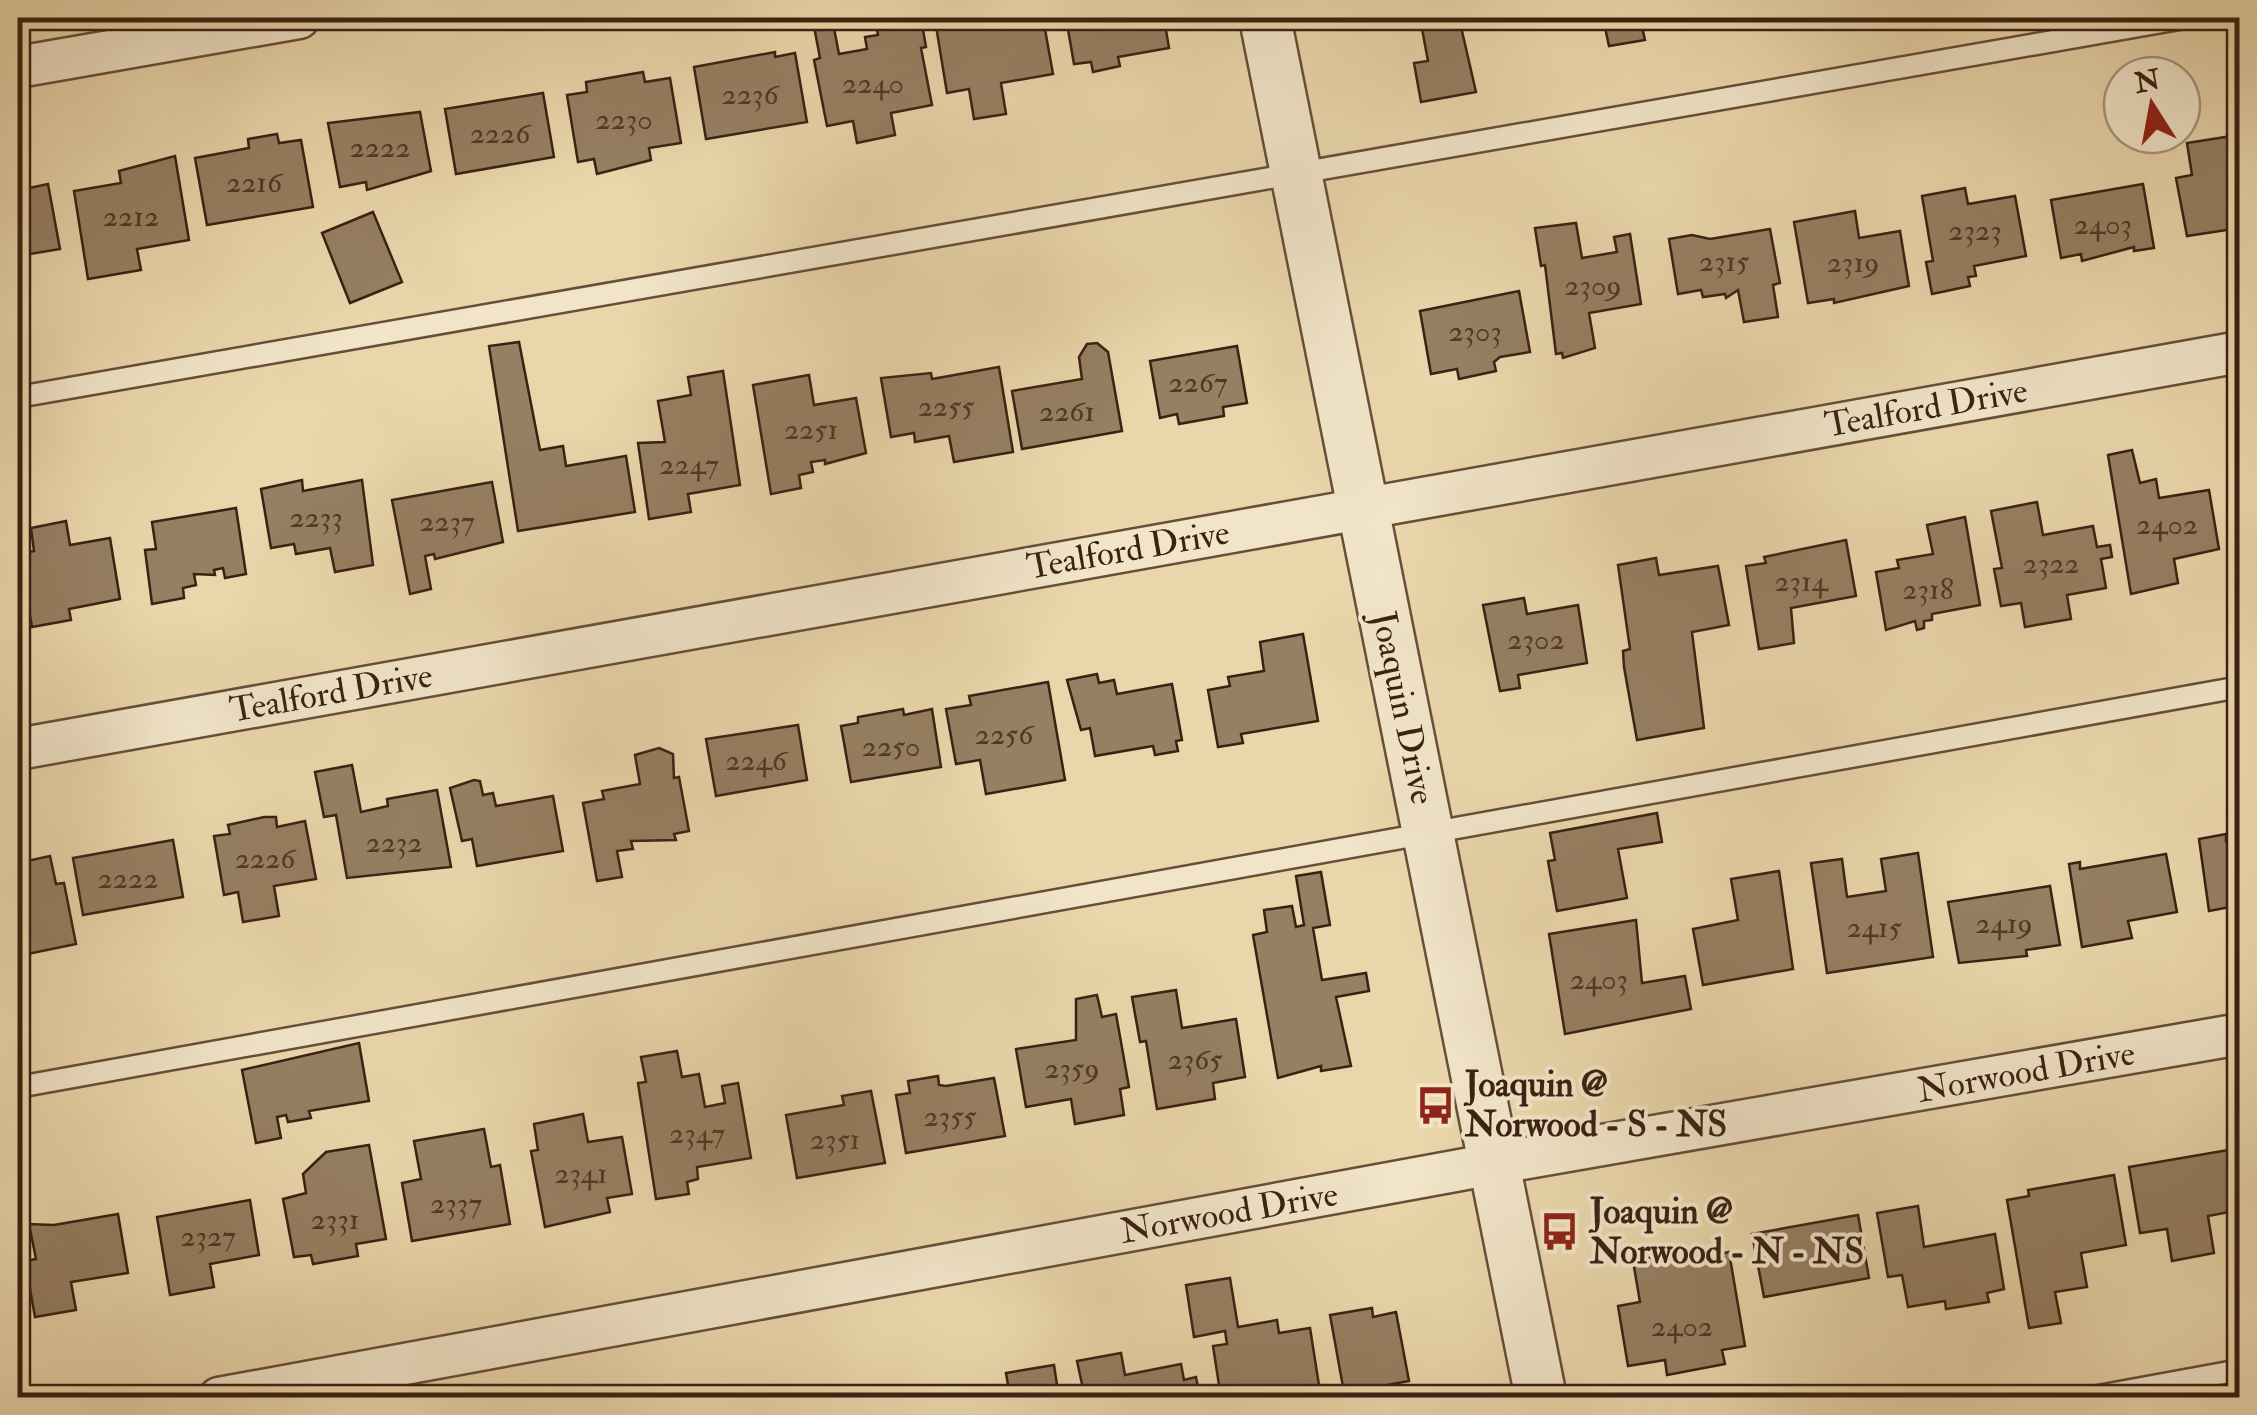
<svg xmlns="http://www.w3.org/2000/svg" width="2257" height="1415" viewBox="0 0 2257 1415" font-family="'IM FELL Double Pica',serif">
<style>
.building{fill:#967f62;stroke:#3a2113;stroke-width:2.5}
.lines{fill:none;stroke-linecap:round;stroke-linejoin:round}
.service-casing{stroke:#664e39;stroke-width:25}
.minor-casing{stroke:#664e39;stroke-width:45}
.tertiary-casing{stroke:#664e39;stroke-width:55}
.service{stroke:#f1e4c8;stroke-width:20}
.minor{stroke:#f1e4c8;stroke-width:40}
.tertiary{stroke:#f1e4c8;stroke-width:50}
.labels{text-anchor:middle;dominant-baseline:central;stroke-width:8;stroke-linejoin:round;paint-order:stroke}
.number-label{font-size:30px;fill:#513827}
.street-label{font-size:35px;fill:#3a2113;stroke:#f1e4c8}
.poi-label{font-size:35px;font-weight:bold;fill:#3a2113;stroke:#f1e4c8;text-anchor:start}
</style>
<rect width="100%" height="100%" fill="#ead6ab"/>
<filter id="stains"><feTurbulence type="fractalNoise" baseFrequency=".002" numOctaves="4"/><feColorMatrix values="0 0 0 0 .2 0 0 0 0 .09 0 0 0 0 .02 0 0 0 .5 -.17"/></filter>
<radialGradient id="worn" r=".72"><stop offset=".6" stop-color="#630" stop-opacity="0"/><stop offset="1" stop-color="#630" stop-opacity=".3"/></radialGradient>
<!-- building -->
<g class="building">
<path d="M 832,18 L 839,54 L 867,49 L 865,37 L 878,35 L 876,25 L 921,18 L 926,47 L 921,48 L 932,105 L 891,113 L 895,135 L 857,143 L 853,121 L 827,126 L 814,60 L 820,58 L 813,21 Z"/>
<path d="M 968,18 L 1043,18 L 1053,74 L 1001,83 L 1006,114 L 974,119 L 969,89 L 947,93 L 936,26 Z"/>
<path d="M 1066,18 L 1164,18 L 1169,48 L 1118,57 L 1120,66 L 1093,72 L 1091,62 L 1074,64 Z"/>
<path d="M 1420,18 L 1459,18 L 1476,92 L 1421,102 L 1414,63 L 1428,61 Z"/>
<path d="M 1603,18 L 1640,18 L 1645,40 L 1609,46 Z"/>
<path d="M 775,52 L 775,57 L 795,53 L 807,122 L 706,139 L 694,67 Z"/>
<path d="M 643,72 L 645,82 L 670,78 L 681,143 L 649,148 L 651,160 L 597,174 L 594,159 L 578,162 L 567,95 L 587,92 L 586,82 Z"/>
<path d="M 543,93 L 554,157 L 456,174 L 445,109 Z"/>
<path d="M 420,112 L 431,171 L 367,190 L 366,182 L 340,187 L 328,123 Z"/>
<path d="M 277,134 L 279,143 L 301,140 L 313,207 L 207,225 L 195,158 L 249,148 L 248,139 Z"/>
<path d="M 2232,136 L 2240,175 L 2240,228 L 2187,236 L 2176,178 L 2192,175 L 2187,143 Z"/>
<path d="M 175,156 L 189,240 L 137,249 L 141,270 L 88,279 L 74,191 L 121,183 L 119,171 Z"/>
<path d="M 18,180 L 20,190 L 48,184 L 60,249 L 18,256 Z"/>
<path d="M 2143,184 L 2154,248 L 2134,251 L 2134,247 L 2082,261 L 2081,254 L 2061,258 L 2051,200 Z"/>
<path d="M 1965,188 L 1968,204 L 2015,196 L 2026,256 L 1974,266 L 1976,276 L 1968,277 L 1970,286 L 1932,294 L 1926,262 L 1933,261 L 1922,196 Z"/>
<path d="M 1855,211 L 1859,238 L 1900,231 L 1909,286 L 1834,303 L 1834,299 L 1808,303 L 1794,222 Z"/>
<path d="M 373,212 L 402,282 L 350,303 L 322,233 Z"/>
<path d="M 1576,223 L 1582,258 L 1617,252 L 1614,237 L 1630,234 L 1641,304 L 1589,313 L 1595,348 L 1563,358 L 1562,353 L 1556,354 L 1545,265 L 1541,266 L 1535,228 Z"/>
<path d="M 1770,229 L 1780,283 L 1773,285 L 1778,317 L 1744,322 L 1738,290 L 1726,298 L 1725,294 L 1703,297 L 1701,290 L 1678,294 L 1669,239 L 1692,235 L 1710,239 Z"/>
<path d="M 1519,291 L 1530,352 L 1500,357 L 1494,362 L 1496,371 L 1459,379 L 1457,369 L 1431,374 L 1420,311 Z"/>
<path d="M 519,342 L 540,450 L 563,446 L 566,466 L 626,456 L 635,512 L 518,531 L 489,346 Z"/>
<path d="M 1097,343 L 1108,352 L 1122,431 L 1022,449 L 1012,391 L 1082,379 L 1079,357 L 1087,344 Z"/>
<path d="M 1237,346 L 1247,403 L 1223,407 L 1224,416 L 1179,424 L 1177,414 L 1160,418 L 1150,361 Z"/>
<path d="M 999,367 L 1013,452 L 954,462 L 949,436 L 915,442 L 914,433 L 891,437 L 881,378 L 931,373 L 932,379 Z"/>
<path d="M 723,371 L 740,485 L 688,494 L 691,512 L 649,519 L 638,443 L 665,442 L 658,401 L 691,395 L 688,377 Z"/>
<path d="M 809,375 L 814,405 L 856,398 L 866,453 L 825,464 L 825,460 L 811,462 L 813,472 L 799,475 L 801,488 L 771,494 L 753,385 Z"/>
<path d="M 2132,450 L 2140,483 L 2156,479 L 2159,498 L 2209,490 L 2219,549 L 2174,559 L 2178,583 L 2131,594 L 2108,455 Z"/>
<path d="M 302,480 L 303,491 L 362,480 L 373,565 L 335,572 L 330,548 L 296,554 L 294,544 L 271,548 L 261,489 Z"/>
<path d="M 492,482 L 503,542 L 435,559 L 434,554 L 425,556 L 431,589 L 410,594 L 392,500 Z"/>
<path d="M 2037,502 L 2043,535 L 2093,526 L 2097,547 L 2110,545 L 2112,557 L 2101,559 L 2106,588 L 2067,595 L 2071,619 L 2025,627 L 2021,603 L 2001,606 L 1994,569 L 2002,568 L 1991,511 Z"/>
<path d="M 236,508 L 246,574 L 225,578 L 223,568 L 214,570 L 215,575 L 194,574 L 196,585 L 183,588 L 184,598 L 152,604 L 145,550 L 156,549 L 152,522 Z"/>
<path d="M 1965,517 L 1980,605 L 1932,614 L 1932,620 L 1924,621 L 1924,628 L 1917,630 L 1915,621 L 1886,630 L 1876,572 L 1899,568 L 1897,560 L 1933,554 L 1927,525 Z"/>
<path d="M 66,521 L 70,545 L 110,538 L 120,599 L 69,609 L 71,620 L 32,627 L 19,554 L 34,551 L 31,528 Z"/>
<path d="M 1846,540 L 1856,596 L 1791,608 L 1794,643 L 1759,649 L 1746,566 L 1766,563 L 1764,557 Z"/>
<path d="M 1656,558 L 1659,575 L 1718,566 L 1729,625 L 1692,632 L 1704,728 L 1637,740 L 1624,667 L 1623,651 L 1630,649 L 1618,565 Z"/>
<path d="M 1524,598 L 1527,614 L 1578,605 L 1587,663 L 1518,675 L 1520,688 L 1500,691 L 1483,605 Z"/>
<path d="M 1303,634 L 1318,721 L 1241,734 L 1243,743 L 1218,747 L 1208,690 L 1230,686 L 1228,677 L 1264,671 L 1260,642 Z"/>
<path d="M 1097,674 L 1099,683 L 1114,680 L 1117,694 L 1172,684 L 1182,740 L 1176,741 L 1178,751 L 1155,755 L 1153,746 L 1095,756 L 1090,728 L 1081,730 L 1067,680 Z"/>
<path d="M 1048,682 L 1065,780 L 986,794 L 980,760 L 956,764 L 946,709 L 971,705 L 969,696 Z"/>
<path d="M 903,709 L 904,715 L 932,709 L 941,767 L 851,782 L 841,726 L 858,723 L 858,717 Z"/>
<path d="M 798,725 L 807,780 L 716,796 L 706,739 Z"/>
<path d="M 659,748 L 673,754 L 674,778 L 679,777 L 689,831 L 674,834 L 676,840 L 631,841 L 633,849 L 617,851 L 622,877 L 597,881 L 583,803 L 604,799 L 602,791 L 640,784 L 635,755 Z"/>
<path d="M 352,765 L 361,812 L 388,806 L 387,799 L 437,790 L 451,867 L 347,878 L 336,815 L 324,817 L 315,772 Z"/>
<path d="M 474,780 L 480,781 L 483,795 L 493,793 L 496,806 L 553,796 L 563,851 L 477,866 L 472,839 L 462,841 L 450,788 Z"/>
<path d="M 1657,813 L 1662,842 L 1618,849 L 1627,898 L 1557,911 L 1548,861 L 1555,860 L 1550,833 Z"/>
<path d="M 264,817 L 276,817 L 277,827 L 305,821 L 316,879 L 274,886 L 279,916 L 243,922 L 238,892 L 224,895 L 214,836 L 230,834 L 228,825 Z"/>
<path d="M 2226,834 L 2226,841 L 2240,838 L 2236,913 L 2235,906 L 2209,911 L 2199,839 Z"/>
<path d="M 173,840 L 183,897 L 83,915 L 73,858 Z"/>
<path d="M 1918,853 L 1933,957 L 1827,973 L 1811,863 L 1842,859 L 1847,897 L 1886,891 L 1881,859 Z"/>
<path d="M 2166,854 L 2177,912 L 2128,921 L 2132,938 L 2082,947 L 2069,864 L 2080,862 L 2080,869 Z"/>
<path d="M 50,856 L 56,884 L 64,883 L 76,944 L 18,956 L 18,863 Z"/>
<path d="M 1779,871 L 1793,969 L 1703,985 L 1693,929 L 1738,920 L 1731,879 Z"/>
<path d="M 1321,872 L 1330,925 L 1313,928 L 1322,980 L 1366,973 L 1369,991 L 1336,997 L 1351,1066 L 1321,1071 L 1321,1066 L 1278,1078 L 1253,935 L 1267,932 L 1264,910 L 1292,906 L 1296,927 L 1304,925 L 1296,876 Z"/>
<path d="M 2050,886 L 2060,945 L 2026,950 L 2027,956 L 1959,963 L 1948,902 Z"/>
<path d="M 1636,920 L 1642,983 L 1685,976 L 1691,1009 L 1565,1034 L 1549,934 Z"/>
<path d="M 1176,990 L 1182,1028 L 1236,1019 L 1245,1077 L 1213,1083 L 1215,1099 L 1157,1109 L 1146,1041 L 1140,1042 L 1132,997 Z"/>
<path d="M 1097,995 L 1102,1017 L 1116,1014 L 1129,1087 L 1120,1089 L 1124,1115 L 1075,1124 L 1071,1099 L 1026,1107 L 1016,1049 L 1076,1040 L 1076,999 Z"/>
<path d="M 359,1043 L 369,1101 L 309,1111 L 311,1118 L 288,1122 L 286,1115 L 277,1117 L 281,1138 L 256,1143 L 242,1070 Z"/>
<path d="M 677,1051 L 682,1077 L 699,1074 L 705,1107 L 725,1103 L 722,1086 L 738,1083 L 751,1158 L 697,1167 L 698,1179 L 687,1182 L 689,1194 L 656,1199 L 638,1083 L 646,1082 L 641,1057 Z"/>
<path d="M 938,1076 L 939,1085 L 946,1086 L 994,1078 L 1005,1136 L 906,1153 L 896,1095 L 910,1093 L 908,1081 Z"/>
<path d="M 871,1091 L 885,1163 L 797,1178 L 786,1115 L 844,1105 L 842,1096 Z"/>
<path d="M 583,1114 L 588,1142 L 622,1137 L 632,1194 L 607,1198 L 610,1212 L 545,1227 L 531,1151 L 538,1150 L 534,1124 Z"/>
<path d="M 484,1129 L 491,1167 L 500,1165 L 510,1224 L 412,1241 L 402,1183 L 421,1179 L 414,1141 Z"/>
<path d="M 369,1145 L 386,1239 L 356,1244 L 358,1256 L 313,1264 L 311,1255 L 294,1257 L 283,1199 L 306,1193 L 303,1174 L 326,1152 Z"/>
<path d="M 2240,1148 L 2240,1210 L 2208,1216 L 2214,1253 L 2172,1261 L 2167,1229 L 2140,1233 L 2129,1167 Z"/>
<path d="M 2114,1175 L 2126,1245 L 2081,1253 L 2087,1287 L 2055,1292 L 2061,1323 L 2029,1328 L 2007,1200 L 2029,1196 L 2028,1190 Z"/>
<path d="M 250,1200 L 259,1255 L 210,1264 L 214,1287 L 170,1295 L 157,1217 Z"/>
<path d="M 1918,1206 L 1924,1247 L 1995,1234 L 2004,1289 L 1987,1293 L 1989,1302 L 1946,1309 L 1945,1301 L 1908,1307 L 1902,1275 L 1888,1277 L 1877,1213 Z"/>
<path d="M 118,1214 L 128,1273 L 71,1282 L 76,1310 L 35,1317 L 25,1261 L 36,1259 L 29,1224 L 54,1225 Z"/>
<path d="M 1858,1215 L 1869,1278 L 1764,1297 L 1752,1234 Z"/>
<path d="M 1701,1248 L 1703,1257 L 1729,1252 L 1745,1346 L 1722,1350 L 1725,1364 L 1667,1375 L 1665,1360 L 1628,1366 L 1618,1306 L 1640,1302 L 1633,1261 Z"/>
<path d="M 1230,1278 L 1238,1327 L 1277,1320 L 1279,1333 L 1310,1328 L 1321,1398 L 1280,1394 L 1221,1398 L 1213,1346 L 1227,1344 L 1225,1331 L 1194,1337 L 1186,1285 Z"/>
<path d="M 1372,1308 L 1373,1317 L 1396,1312 L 1409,1381 L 1371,1388 L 1373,1398 L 1345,1398 L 1330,1315 Z"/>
<path d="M 1121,1353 L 1125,1375 L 1181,1364 L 1184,1380 L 1196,1377 L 1200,1398 L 1085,1398 L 1077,1361 Z"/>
<path d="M 1054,1365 L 1059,1398 L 958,1398 L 1008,1385 L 1006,1373 Z"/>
</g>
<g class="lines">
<defs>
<g id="service">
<path d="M 18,397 L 2185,18"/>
<path d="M 18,1087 L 2240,687"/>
<path d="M 2087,1398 L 2240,1370"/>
</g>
<g id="minor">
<path d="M 18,67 L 299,18"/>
<path d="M 18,749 L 2240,352"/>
<path d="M 219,1398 L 1493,1164 L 2240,1034"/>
</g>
<path id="tertiary" d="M 1265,18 L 1541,1398"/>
</defs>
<!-- service casing -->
<use href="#service" class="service-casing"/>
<!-- minor casing -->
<use href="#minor" class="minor-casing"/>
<!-- tertiary casing -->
<use href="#tertiary" class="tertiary-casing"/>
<!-- service -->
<use href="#service" class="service"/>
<!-- minor -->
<use href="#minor" class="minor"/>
<!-- tertiary -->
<use href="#tertiary" class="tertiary"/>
</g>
<!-- icons -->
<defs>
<symbol id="bus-bare" viewBox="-9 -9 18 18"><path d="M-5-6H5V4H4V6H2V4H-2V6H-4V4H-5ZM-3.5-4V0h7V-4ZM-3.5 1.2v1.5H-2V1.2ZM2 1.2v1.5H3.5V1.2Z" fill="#8f2418" stroke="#f1e4c8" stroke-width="2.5" paint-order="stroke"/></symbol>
</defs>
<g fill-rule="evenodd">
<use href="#bus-bare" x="1408" y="1078" width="55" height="55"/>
<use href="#bus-bare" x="1532" y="1204" width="55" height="55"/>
</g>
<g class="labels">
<!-- number labels -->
<g class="number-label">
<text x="873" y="83">2240</text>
<text x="750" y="94">2236</text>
<text x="624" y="119">2230</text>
<text x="500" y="133">2226</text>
<text x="380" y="147">2222</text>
<text x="254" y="182">2216</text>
<text x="131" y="216">2212</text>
<text x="2103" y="224">2403</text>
<text x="1975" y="230">2323</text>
<text x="1724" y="261">2315</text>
<text x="1853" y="262">2319</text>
<text x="1593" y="285">2309</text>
<text x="1475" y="331">2303</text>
<text x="1198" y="382">2267</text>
<text x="946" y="406">2255</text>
<text x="1067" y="411">2261</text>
<text x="811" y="429">2251</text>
<text x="689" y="464">2247</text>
<text x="316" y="517">2233</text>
<text x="447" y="521">2237</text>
<text x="2167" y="524">2402</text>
<text x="2051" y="563">2322</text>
<text x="1801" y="581">2314</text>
<text x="1928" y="589">2318</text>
<text x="1536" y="639">2302</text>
<text x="1004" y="734">2256</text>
<text x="891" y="746">2250</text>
<text x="756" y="760">2246</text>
<text x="394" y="842">2232</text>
<text x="265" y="858">2226</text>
<text x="128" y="878">2222</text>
<text x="2004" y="923">2419</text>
<text x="1874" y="927">2415</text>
<text x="1599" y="979">2403</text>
<text x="1195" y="1059">2365</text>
<text x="1072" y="1068">2359</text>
<text x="950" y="1116">2355</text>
<text x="697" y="1133">2347</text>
<text x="835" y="1139">2351</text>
<text x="581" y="1173">2341</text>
<text x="456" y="1203">2337</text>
<text x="335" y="1219">2331</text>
<text x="208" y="1236">2327</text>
<text x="1682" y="1326">2402</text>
</g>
<!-- street labels -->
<g class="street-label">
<text transform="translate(1926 408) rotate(-10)">Tealford Drive</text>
<text transform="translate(1128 550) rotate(-10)">Tealford Drive</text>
<text transform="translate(331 693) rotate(-10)">Tealford Drive</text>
<text transform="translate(1403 708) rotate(78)">Joaquin Drive</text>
<text transform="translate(2026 1072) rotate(-10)">Norwood Drive</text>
<text transform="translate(1229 1213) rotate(-10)">Norwood Drive</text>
</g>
<!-- poi labels -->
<g class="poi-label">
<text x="1465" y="1085">Joaquin @<tspan x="1465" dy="40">Norwood - S - NS</tspan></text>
<text x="1590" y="1212">Joaquin @<tspan x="1590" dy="40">Norwood - N - NS</tspan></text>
</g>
</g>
<!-- margin -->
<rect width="2257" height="1415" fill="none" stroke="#ead6ab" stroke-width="60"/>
<rect x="20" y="20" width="2217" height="1375" fill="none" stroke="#3a2113" stroke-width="5"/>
<rect x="30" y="30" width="2197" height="1355" fill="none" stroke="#3a2113" stroke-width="2.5"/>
<!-- north arrow -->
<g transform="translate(2152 105) rotate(349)"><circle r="48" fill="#f1e4c8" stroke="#a89680" stroke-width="2.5"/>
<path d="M0-8L18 38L0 25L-18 38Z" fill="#8f2418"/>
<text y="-15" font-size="28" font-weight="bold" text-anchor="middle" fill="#3a2113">N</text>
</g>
<rect width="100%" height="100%" filter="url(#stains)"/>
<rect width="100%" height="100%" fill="url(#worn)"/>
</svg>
